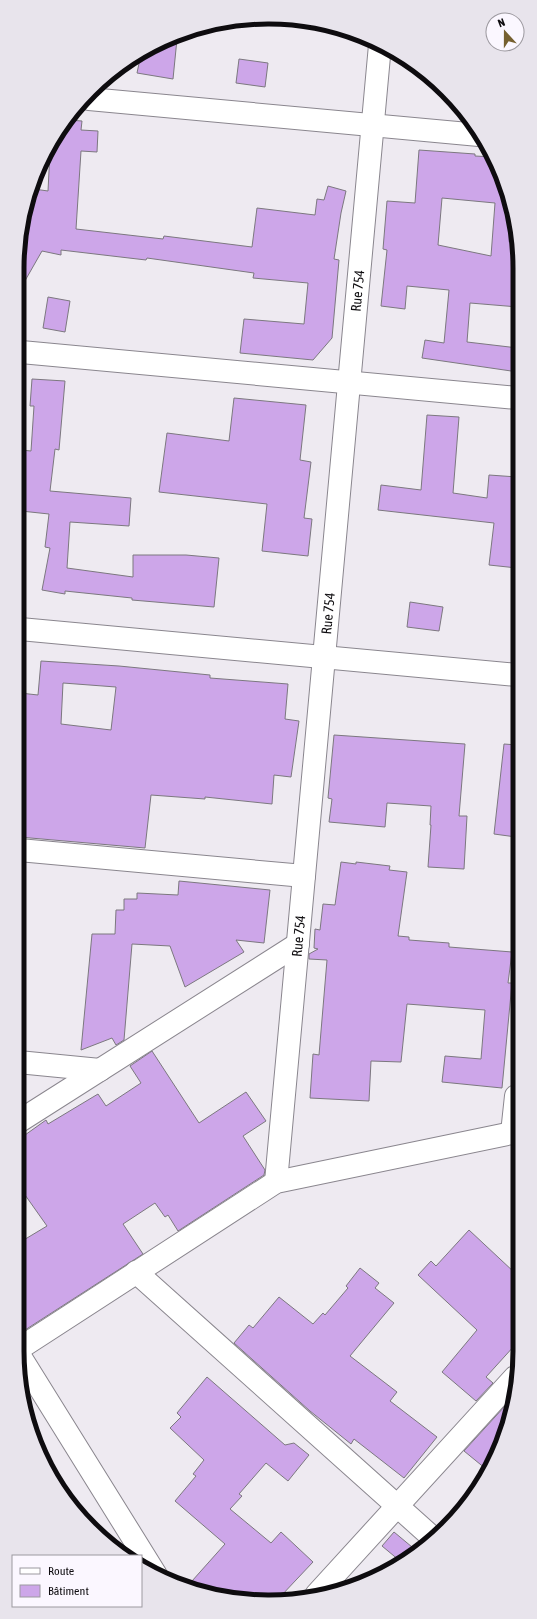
<svg xmlns="http://www.w3.org/2000/svg" width="537" height="1619" viewBox="0 0 537 1619" font-family="'Asap Condensed',sans-serif">
<style>
.building{fill:#cda6e9;stroke:#7c787f;fill-rule:evenodd}
.lines{fill:none;stroke-linecap:round;stroke-linejoin:round}
.minor-casing{stroke:#8a868e;stroke-width:24}
.tertiary-casing{stroke:#8a868e;stroke-width:24}
.minor{stroke:#fff;stroke-width:22}
.tertiary{stroke:#fff;stroke-width:22}
.labels{text-anchor:middle;dominant-baseline:central;stroke-width:3;stroke-linejoin:round;paint-order:stroke}
.street-label{font-size:14px;fill:#0e0c0f;stroke:#fbf7ff}
.rim{fill:none;stroke:#0e0c0f;stroke-width:5}
</style>
<rect width="100%" height="100%" fill="#eeeaf1"/>
<!-- building -->
<g class="building">
<path d="M 177,39 L 173,79 L 137,73 L 141,54 Z"/>
<path d="M 239,59 L 268,63 L 265,87 L 236,83 Z"/>
<path d="M 68,120 L 82,121 L 81,130 L 98,131 L 97,152 L 81,151 L 76,229 L 163,239 L 164,236 L 252,247 L 257,208 L 315,215 L 317,199 L 324,200 L 328,186 L 346,191 L 341,213 L 334,259 L 339,260 L 332,338 L 313,360 L 240,353 L 244,319 L 304,324 L 308,283 L 253,278 L 254,273 L 147,258 L 146,260 L 61,250 L 61,255 L 42,251 L 22,286 L 23,216 L 34,189 L 48,191 L 50,151 L 60,129 Z"/>
<path d="M 419,150 L 475,154 L 475,156 L 494,157 L 518,235 L 518,307 L 470,303 L 467,342 L 518,348 L 518,372 L 422,358 L 425,340 L 444,343 L 449,290 L 407,286 L 405,309 L 381,306 L 387,250 L 383,249 L 387,201 L 415,203 ZM 442,198 L 495,203 L 491,256 L 438,245 Z"/>
<path d="M 48,297 L 70,301 L 65,332 L 43,328 Z"/>
<path d="M 32,379 L 65,381 L 59,450 L 55,449 L 50,491 L 131,498 L 129,526 L 70,522 L 67,568 L 133,577 L 133,555 L 186,555 L 219,558 L 214,607 L 132,600 L 132,598 L 65,591 L 65,594 L 42,590 L 50,548 L 45,547 L 49,514 L 21,511 L 21,450 L 31,451 L 34,406 L 30,406 Z"/>
<path d="M 234,398 L 306,405 L 300,460 L 311,462 L 304,518 L 312,519 L 308,556 L 262,551 L 267,504 L 159,492 L 167,433 L 229,441 Z"/>
<path d="M 427,415 L 459,417 L 453,493 L 487,498 L 489,475 L 517,477 L 517,568 L 489,565 L 494,523 L 378,510 L 381,485 L 421,490 Z"/>
<path d="M 410,602 L 443,607 L 439,631 L 407,627 Z"/>
<path d="M 41,661 L 119,666 L 210,675 L 210,678 L 288,684 L 285,719 L 299,721 L 291,777 L 274,775 L 272,804 L 205,797 L 205,799 L 151,795 L 145,848 L 19,837 L 20,693 L 38,695 ZM 63,683 L 116,687 L 111,730 L 61,724 Z"/>
<path d="M 334,735 L 465,744 L 459,816 L 467,816 L 464,869 L 428,867 L 431,825 L 430,825 L 431,806 L 387,803 L 385,827 L 329,822 L 332,799 L 328,798 Z"/>
<path d="M 504,744 L 517,745 L 516,837 L 494,834 Z"/>
<path d="M 341,862 L 356,864 L 356,862 L 390,866 L 389,870 L 407,872 L 398,936 L 409,937 L 409,940 L 449,943 L 449,947 L 512,952 L 508,983 L 512,983 L 502,1088 L 442,1082 L 445,1056 L 481,1059 L 485,1010 L 407,1004 L 401,1062 L 371,1061 L 369,1101 L 310,1098 L 313,1054 L 319,1055 L 327,960 L 309,959 L 309,954 L 318,949 L 314,948 L 315,929 L 320,930 L 323,904 L 335,905 Z"/>
<path d="M 179,881 L 270,890 L 264,943 L 236,940 L 244,952 L 185,987 L 170,946 L 132,944 L 124,1040 L 116,1045 L 112,1038 L 81,1050 L 92,934 L 115,934 L 116,910 L 124,910 L 124,899 L 137,899 L 137,893 L 178,895 Z"/>
<path d="M 152,1051 L 199,1123 L 246,1092 L 266,1121 L 243,1136 L 265,1170 L 264,1175 L 178,1231 L 168,1215 L 165,1217 L 155,1203 L 123,1224 L 143,1254 L 25,1330 L 17,1318 L 17,1244 L 47,1226 L 18,1185 L 18,1140 L 46,1120 L 48,1124 L 98,1094 L 106,1106 L 141,1083 L 130,1066 Z"/>
<path d="M 469,1230 L 515,1273 L 515,1345 L 486,1377 L 493,1383 L 476,1401 L 442,1372 L 477,1330 L 418,1275 L 431,1261 L 436,1266 Z"/>
<path d="M 360,1268 L 379,1283 L 375,1288 L 394,1303 L 350,1356 L 397,1392 L 390,1401 L 437,1437 L 404,1478 L 354,1439 L 351,1444 L 310,1411 L 234,1343 L 249,1325 L 253,1328 L 279,1297 L 313,1324 L 323,1313 L 325,1315 L 348,1288 L 346,1286 Z"/>
<path d="M 207,1377 L 285,1445 L 294,1443 L 309,1455 L 288,1481 L 266,1463 L 239,1494 L 242,1496 L 230,1509 L 271,1543 L 281,1532 L 313,1562 L 280,1597 L 236,1600 L 201,1589 L 192,1581 L 225,1544 L 175,1501 L 196,1476 L 193,1474 L 204,1460 L 170,1428 L 181,1417 L 177,1413 Z"/>
<path d="M 515,1395 L 515,1400 L 486,1469 L 464,1451 Z"/>
<path d="M 394,1532 L 418,1552 L 400,1561 L 382,1546 Z"/>
</g>
<g class="lines">
<defs>
<g id="minor">
<path d="M 89,99 L 479,135"/>
<path d="M 21,352 L 517,398"/>
<path d="M 19,850 L 304,876"/>
<path d="M 18,1062 L 100,1070"/>
<path d="M 18,1122 L 298,944"/>
<path d="M 512,1133 L 516,1096"/>
<path id="s1" d="M 276,1182 L 380,45"/>
<path d="M 136,1272 L 433,1538"/>
<path d="M 17,1350 L 276,1182 L 512,1133"/>
<path d="M 18,1353 L 156,1575"/>
<path d="M 316,1595 L 515,1377"/>
</g>
<path id="tertiary" d="M 20,629 L 517,675"/>
</defs>
<!-- minor casing -->
<use href="#minor" class="minor-casing"/>
<!-- tertiary casing -->
<use href="#tertiary" class="tertiary-casing"/>
<!-- minor -->
<use href="#minor" class="minor"/>
<!-- tertiary -->
<use href="#tertiary" class="tertiary"/>
</g>
<g class="labels">
<!-- street labels -->
<g class="street-label">
<text stroke="none"><textPath href="#s1" startOffset="895">Rue 754</textPath></text>
<text stroke="none"><textPath href="#s1" startOffset="571">Rue 754</textPath></text>
<text stroke="none"><textPath href="#s1" startOffset="247">Rue 754</textPath></text>
</g>
</g>
<!-- crop -->
<path d="M0 0H537V1619H0ZM268 24H269A244 244 0 0 1 513 268V1351A244 244 0 0 1 269 1595H268A244 244 0 0 1 24 1351V268A244 244 0 0 1 268 24Z" fill="#e8e4ec" fill-rule="evenodd"/>
<path class="rim" d="M268 24H269A244 244 0 0 1 513 268V1351A244 244 0 0 1 269 1595H268A244 244 0 0 1 24 1351V268A244 244 0 0 1 268 24Z"/>
<!-- legend -->
<rect x="12" y="1555" width="130" height="52" fill="#fbf7ff" stroke="#9c999f"/>
<rect x="20" y="1568" width="20" height="6" fill="#ffffff" stroke="#9c999f"/>
<text x="48" y="1575" font-size="12" fill="#0e0c0f">Route</text>
<rect x="20" y="1585" width="20" height="12" fill="#cda6e9" stroke="#9c999f"/>
<text x="48" y="1595" font-size="12" fill="#0e0c0f">Bâtiment</text>
<!-- north arrow -->
<g transform="translate(505 32) rotate(339)"><circle r="19" fill="#fbf7ff" stroke="#9c999f"/>
<path d="M0-3L7 15L0 10L-7 15Z" fill="#766030"/>
<text y="-6" font-size="11" font-weight="bold" text-anchor="middle" fill="#0e0c0f">N</text>
</g>
</svg>
